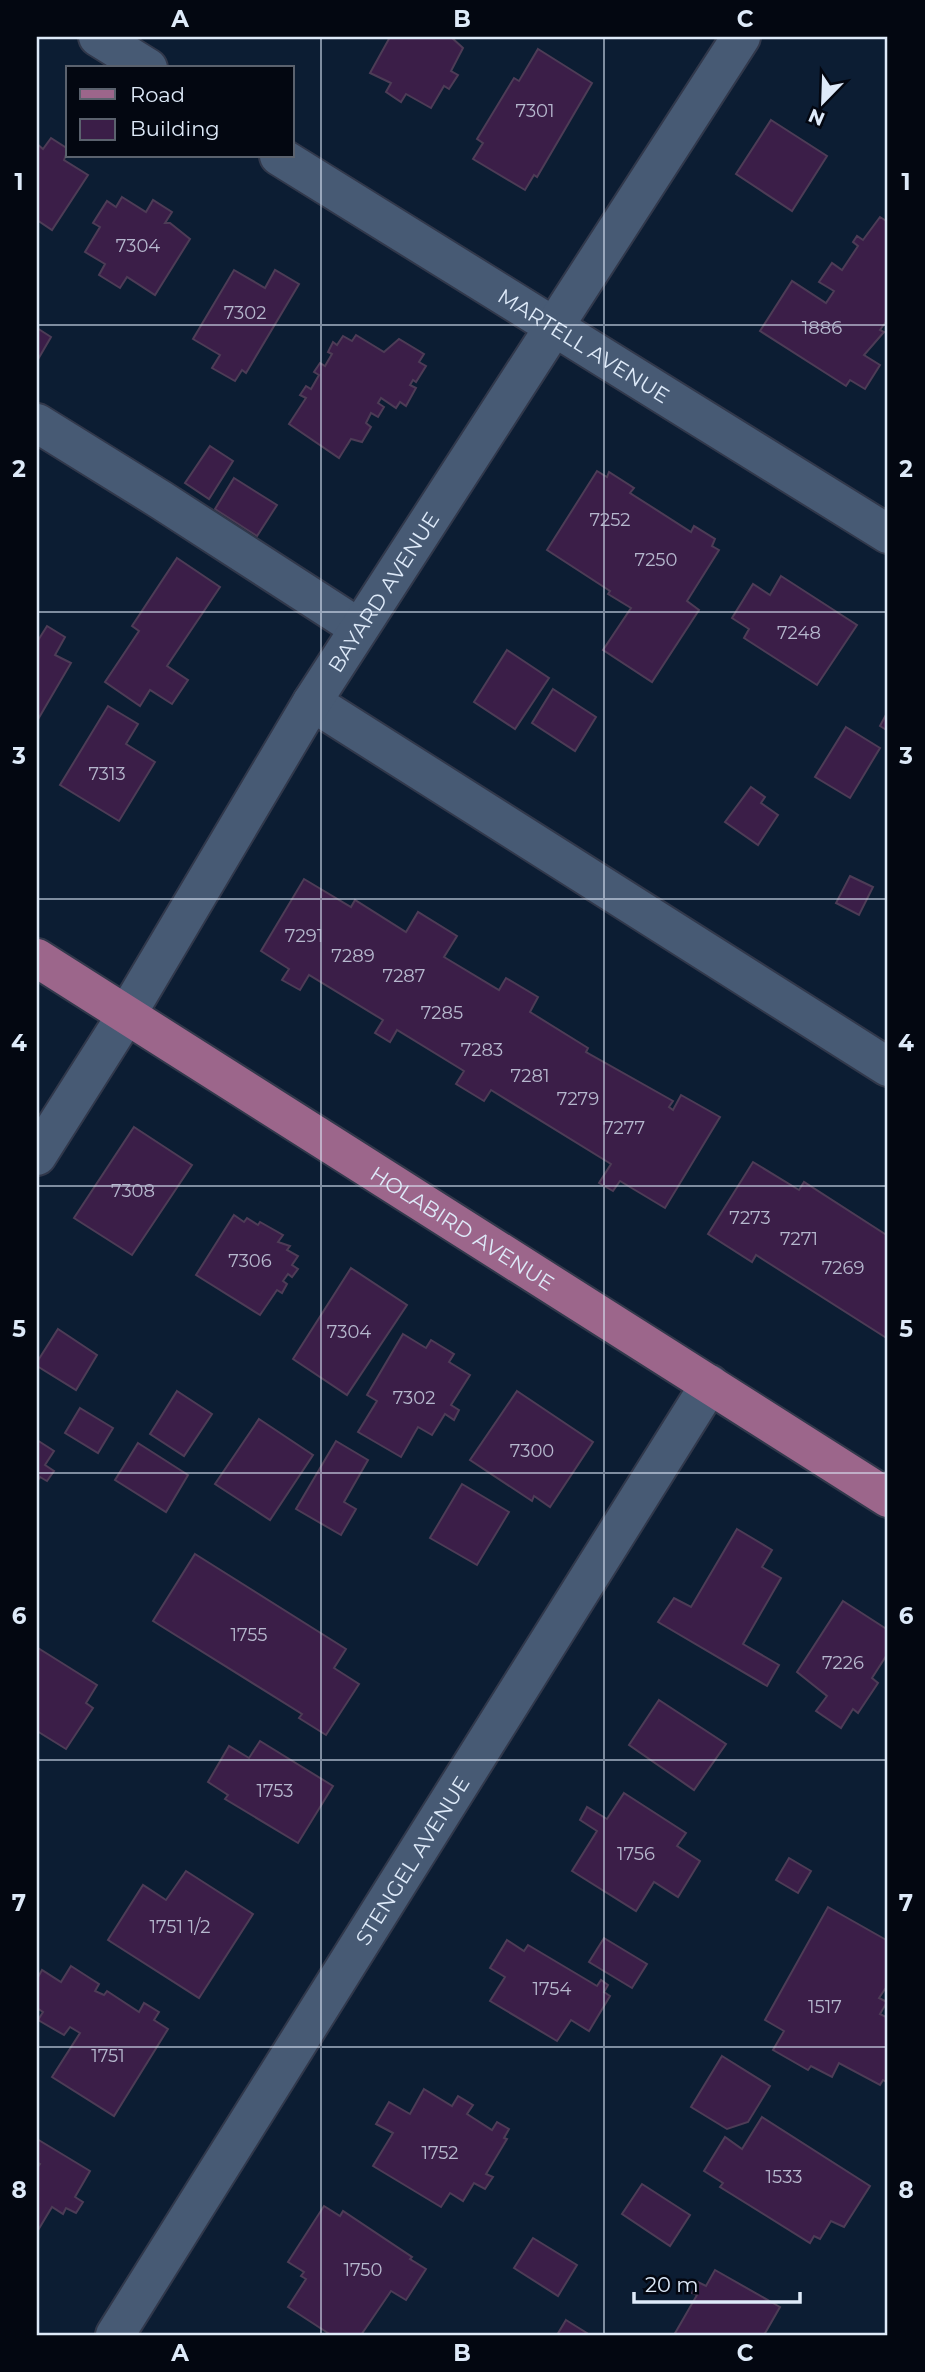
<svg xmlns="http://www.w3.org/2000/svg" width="925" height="2372" viewBox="0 0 925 2372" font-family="Montserrat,sans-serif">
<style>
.building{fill:#3b1e48;stroke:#4d3c56;stroke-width:2}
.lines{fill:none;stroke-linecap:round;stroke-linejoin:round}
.minor-casing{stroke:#31384b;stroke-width:42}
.major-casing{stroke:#31384b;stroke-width:42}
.minor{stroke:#475a74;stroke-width:38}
.major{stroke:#9c668b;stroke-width:38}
.grid{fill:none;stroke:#deeaf9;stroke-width:2;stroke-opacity:0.55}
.labels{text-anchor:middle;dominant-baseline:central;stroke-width:7;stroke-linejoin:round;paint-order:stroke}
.number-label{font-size:18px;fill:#b5b7cd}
.street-label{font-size:21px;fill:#deeaf9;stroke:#030711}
.neatline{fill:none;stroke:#deeaf9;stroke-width:2.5}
.grid-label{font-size:23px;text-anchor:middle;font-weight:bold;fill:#deeaf9}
</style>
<rect width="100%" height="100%" fill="#0c1d33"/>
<!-- building -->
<g class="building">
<path d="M 390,37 L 451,37 L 463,48 L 451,71 L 458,75 L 449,89 L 444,86 L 431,108 L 406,94 L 401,102 L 386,92 L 391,83 L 370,73 Z"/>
<path d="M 538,49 L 592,83 L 537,177 L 534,175 L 525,190 L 473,159 L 483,143 L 477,139 L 514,78 L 519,81 Z"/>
<path d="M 771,120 L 827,156 L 792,211 L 736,174 Z"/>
<path d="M 51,138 L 68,149 L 64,160 L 88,175 L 52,230 L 37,220 L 37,144 L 43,149 Z"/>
<path d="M 122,197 L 146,212 L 153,200 L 172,212 L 165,223 L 170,223 L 190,239 L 155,295 L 127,277 L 120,288 L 99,275 L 105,264 L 85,252 L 100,227 L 93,223 L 107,201 L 116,207 Z"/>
<path d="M 880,217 L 888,222 L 888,319 L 880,330 L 884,332 L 864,355 L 880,365 L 865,389 L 850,380 L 846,386 L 760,331 L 792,281 L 826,303 L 834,291 L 819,282 L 832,263 L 842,270 L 858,246 L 853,242 L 857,236 L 863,240 Z"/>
<path d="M 234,270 L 265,288 L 275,270 L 299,284 L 246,373 L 242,370 L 235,381 L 212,368 L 220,355 L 193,339 Z"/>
<path d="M 37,328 L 51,337 L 37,361 Z"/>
<path d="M 356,335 L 384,352 L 399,339 L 424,354 L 419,362 L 426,366 L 416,382 L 413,380 L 410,385 L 416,388 L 406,406 L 400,402 L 396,408 L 381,398 L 378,403 L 384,407 L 378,417 L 371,413 L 366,423 L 371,427 L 362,442 L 351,439 L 339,458 L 289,424 L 306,398 L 300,395 L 306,386 L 311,389 L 319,375 L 314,372 L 320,363 L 325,366 L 332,354 L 328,352 L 333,342 L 337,345 L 343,336 L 352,341 Z"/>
<path d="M 210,446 L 233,461 L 209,499 L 185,483 Z"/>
<path d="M 597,471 L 607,477 L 609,472 L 634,488 L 630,493 L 691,532 L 694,526 L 715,539 L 712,546 L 719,550 L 687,601 L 699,610 L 652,682 L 603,650 L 631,608 L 608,594 L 610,591 L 547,550 Z"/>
<path d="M 234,478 L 277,505 L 257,536 L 215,509 Z"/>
<path d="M 177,558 L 220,587 L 167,666 L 188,680 L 172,704 L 150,690 L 140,706 L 105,682 L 139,631 L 132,626 Z"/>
<path d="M 781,576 L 857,625 L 817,685 L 744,638 L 749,629 L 732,618 L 753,584 L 770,595 Z"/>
<path d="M 47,626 L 65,637 L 55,655 L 71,663 L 37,721 L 37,642 Z"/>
<path d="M 507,650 L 549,678 L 515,729 L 474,702 Z"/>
<path d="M 553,689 L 596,717 L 575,751 L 532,723 Z"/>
<path d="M 108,706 L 138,724 L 126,744 L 155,762 L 119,821 L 60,785 Z"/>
<path d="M 888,711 L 888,731 L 880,726 Z"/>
<path d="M 846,727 L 880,748 L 850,798 L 815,777 Z"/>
<path d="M 751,787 L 765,797 L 761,803 L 778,815 L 758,845 L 725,822 Z"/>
<path d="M 850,876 L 873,887 L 859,915 L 836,903 Z"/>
<path d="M 304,879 L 351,907 L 355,900 L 406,932 L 418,912 L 457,936 L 444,957 L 499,990 L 506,978 L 538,997 L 530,1012 L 588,1048 L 586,1052 L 673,1101 L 669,1107 L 673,1110 L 681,1095 L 720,1117 L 665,1208 L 620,1181 L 613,1191 L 599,1183 L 611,1164 L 491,1090 L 484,1101 L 456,1084 L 464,1071 L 397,1030 L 390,1042 L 375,1033 L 383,1020 L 309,975 L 300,990 L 282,980 L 289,969 L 261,951 Z"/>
<path d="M 134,1127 L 192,1165 L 132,1255 L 74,1218 Z"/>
<path d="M 753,1162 L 799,1190 L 804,1182 L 888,1236 L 888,1339 L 756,1255 L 752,1262 L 708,1234 Z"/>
<path d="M 234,1215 L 244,1222 L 247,1218 L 258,1225 L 260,1222 L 283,1235 L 278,1242 L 290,1246 L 287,1250 L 298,1256 L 292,1265 L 298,1269 L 292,1277 L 288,1274 L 283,1281 L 287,1284 L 282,1293 L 277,1290 L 260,1315 L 196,1275 Z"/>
<path d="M 351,1268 L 407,1305 L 347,1395 L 293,1359 Z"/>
<path d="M 58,1329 L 97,1355 L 76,1390 L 37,1366 L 37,1362 Z"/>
<path d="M 403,1334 L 426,1348 L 431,1340 L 454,1354 L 449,1362 L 470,1375 L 451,1405 L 459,1410 L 454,1420 L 445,1414 L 432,1435 L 418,1427 L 401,1457 L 358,1432 L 377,1401 L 367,1395 Z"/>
<path d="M 177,1391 L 212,1414 L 184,1456 L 150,1434 Z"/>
<path d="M 517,1391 L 593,1442 L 550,1507 L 534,1496 L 532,1501 L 470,1460 Z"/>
<path d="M 80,1408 L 113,1428 L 98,1453 L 65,1433 Z"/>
<path d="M 259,1419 L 313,1455 L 270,1520 L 215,1484 Z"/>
<path d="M 37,1440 L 54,1451 L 45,1465 L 54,1471 L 47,1481 L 40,1477 L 37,1482 Z"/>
<path d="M 336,1441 L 368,1460 L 344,1502 L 356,1509 L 341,1535 L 296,1509 Z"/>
<path d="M 138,1443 L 188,1475 L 166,1512 L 115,1480 Z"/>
<path d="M 462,1484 L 509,1512 L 477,1565 L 430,1538 Z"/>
<path d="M 737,1529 L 772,1550 L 762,1567 L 781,1578 L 743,1644 L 779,1665 L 767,1686 L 658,1622 L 674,1598 L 691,1607 Z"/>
<path d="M 195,1554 L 346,1649 L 334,1668 L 359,1684 L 326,1735 L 299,1718 L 302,1714 L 153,1621 Z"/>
<path d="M 843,1601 L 888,1630 L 888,1653 L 872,1678 L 878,1683 L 858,1713 L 853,1709 L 841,1728 L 816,1711 L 827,1696 L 797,1672 Z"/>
<path d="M 38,1648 L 97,1685 L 86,1703 L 93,1708 L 66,1749 L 37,1731 Z"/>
<path d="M 659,1700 L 726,1744 L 694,1790 L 629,1745 Z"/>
<path d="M 260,1741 L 333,1786 L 298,1843 L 225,1799 L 228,1795 L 208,1782 L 229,1746 L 249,1758 Z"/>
<path d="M 624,1793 L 686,1833 L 677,1846 L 700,1861 L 678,1897 L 654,1882 L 636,1911 L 572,1871 L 597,1831 L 580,1820 L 587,1807 L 607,1819 Z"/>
<path d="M 789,1858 L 811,1871 L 798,1893 L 776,1880 Z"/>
<path d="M 186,1871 L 253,1914 L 199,1998 L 108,1940 L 143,1885 L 166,1900 Z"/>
<path d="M 828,1907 L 888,1941 L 888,1990 L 885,1989 L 879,1998 L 887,2002 L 880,2014 L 888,2018 L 888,2083 L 883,2080 L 880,2085 L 839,2063 L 832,2077 L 811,2066 L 808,2070 L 773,2050 L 784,2031 L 765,2020 Z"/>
<path d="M 604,1938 L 647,1964 L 632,1988 L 589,1962 Z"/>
<path d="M 507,1940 L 524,1951 L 528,1945 L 597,1986 L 601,1980 L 608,1985 L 604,1992 L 610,1996 L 589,2031 L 571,2020 L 557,2041 L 490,2001 L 505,1977 L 490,1968 Z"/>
<path d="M 71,1966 L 99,1984 L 95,1991 L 104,1995 L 107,1991 L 139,2012 L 144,2003 L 159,2012 L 154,2020 L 168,2029 L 114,2116 L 52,2077 L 80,2033 L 70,2027 L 64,2035 L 38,2020 L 43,2012 L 37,2008 L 37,1979 L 42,1970 L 61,1982 Z"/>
<path d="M 722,2056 L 770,2086 L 748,2122 L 727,2129 L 691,2107 Z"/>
<path d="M 424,2089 L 452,2106 L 458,2096 L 473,2105 L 467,2114 L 492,2130 L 497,2122 L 509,2129 L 504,2138 L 507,2139 L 486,2174 L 493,2177 L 485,2189 L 474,2183 L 463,2201 L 450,2193 L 441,2207 L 373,2166 L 393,2133 L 376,2124 L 389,2102 L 410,2114 Z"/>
<path d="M 762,2117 L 870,2186 L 844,2227 L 831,2221 L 820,2239 L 814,2236 L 810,2243 L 720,2187 L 723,2183 L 704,2171 L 725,2137 L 742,2149 Z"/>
<path d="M 37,2139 L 90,2171 L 75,2197 L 83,2202 L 76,2213 L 66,2208 L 63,2214 L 52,2207 L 37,2232 L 37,2168 L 40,2164 L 37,2162 Z"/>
<path d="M 642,2184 L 690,2215 L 670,2246 L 622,2214 Z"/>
<path d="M 324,2206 L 340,2216 L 343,2211 L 412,2257 L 410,2259 L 426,2269 L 406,2300 L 391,2291 L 361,2335 L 331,2335 L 288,2307 L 306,2279 L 301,2276 L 304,2272 L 288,2262 Z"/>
<path d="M 533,2238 L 577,2265 L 558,2296 L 514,2268 Z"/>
<path d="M 715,2270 L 780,2307 L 764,2335 L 674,2335 L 697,2295 L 692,2293 L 698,2282 L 706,2286 Z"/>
<path d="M 566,2320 L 590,2335 L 557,2335 Z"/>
</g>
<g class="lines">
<defs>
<g id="minor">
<path d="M 98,37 L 148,68"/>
<path id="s1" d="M 279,156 L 888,534"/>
<path d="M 37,423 L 161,500 L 359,628"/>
<path d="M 312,702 L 888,1067"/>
<path id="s2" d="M 37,1156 L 127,1014 L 312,702 L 741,37"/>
<path id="s3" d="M 115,2335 L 710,1384"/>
</g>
<g id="major">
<path id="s4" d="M 37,958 L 888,1498"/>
</g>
</defs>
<!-- minor casing -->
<use href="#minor" class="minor-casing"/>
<!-- major casing -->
<use href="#major" class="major-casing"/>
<!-- minor -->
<use href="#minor" class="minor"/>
<!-- major -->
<use href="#major" class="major"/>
</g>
<!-- grid -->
<path class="grid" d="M 321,37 L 321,2335M 604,37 L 604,2335M 37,325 L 888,325M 37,612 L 888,612M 37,899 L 888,899M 37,1186 L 888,1186M 37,1473 L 888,1473M 37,1760 L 888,1760M 37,2047 L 888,2047"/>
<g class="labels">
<!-- number labels -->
<g class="number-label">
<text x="535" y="111">7301</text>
<text x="138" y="246">7304</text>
<text x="245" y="313">7302</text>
<text x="822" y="328">1886</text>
<text x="610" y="520">7252</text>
<text x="656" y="560">7250</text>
<text x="799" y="633">7248</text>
<text x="107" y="774">7313</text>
<text x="304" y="936">7291</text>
<text x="353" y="956">7289</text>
<text x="404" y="976">7287</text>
<text x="442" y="1013">7285</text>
<text x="482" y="1050">7283</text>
<text x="530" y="1076">7281</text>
<text x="578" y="1099">7279</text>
<text x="624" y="1128">7277</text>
<text x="133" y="1191">7308</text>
<text x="750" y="1218">7273</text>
<text x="799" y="1239">7271</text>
<text x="250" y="1261">7306</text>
<text x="843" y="1268">7269</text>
<text x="349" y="1332">7304</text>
<text x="414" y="1398">7302</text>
<text x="532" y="1451">7300</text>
<text x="249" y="1635">1755</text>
<text x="843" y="1663">7226</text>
<text x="275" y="1791">1753</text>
<text x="636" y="1854">1756</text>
<text x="180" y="1927">1751 1/2</text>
<text x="552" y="1989">1754</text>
<text x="825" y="2007">1517</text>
<text x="108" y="2056">1751</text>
<text x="440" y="2153">1752</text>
<text x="784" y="2177">1533</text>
<text x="363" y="2270">1750</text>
</g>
<!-- street labels -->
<g class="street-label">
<text stroke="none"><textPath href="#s1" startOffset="359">MARTELL AVENUE</textPath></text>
<text stroke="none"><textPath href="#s2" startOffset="662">BAYARD AVENUE</textPath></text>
<text stroke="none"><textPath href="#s4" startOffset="504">HOLABIRD AVENUE</textPath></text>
<text stroke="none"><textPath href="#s3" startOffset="560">STENGEL AVENUE</textPath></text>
</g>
</g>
<!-- border -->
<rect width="925" height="2372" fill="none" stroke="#030711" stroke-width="77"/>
<!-- legend -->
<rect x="66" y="66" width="228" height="91" fill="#030711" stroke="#5b626e" stroke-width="2"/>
<rect x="80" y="89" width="35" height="10" fill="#9c668b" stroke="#5b626e" stroke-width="2"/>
<text x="130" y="102" font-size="21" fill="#deeaf9">Road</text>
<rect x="80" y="119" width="35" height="21" fill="#3b1e48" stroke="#5b626e" stroke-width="2"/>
<text x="130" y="136" font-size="21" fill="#deeaf9">Building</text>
<!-- north arrow -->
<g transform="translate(823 102) rotate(203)" stroke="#030711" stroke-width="5" paint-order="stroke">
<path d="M0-5L12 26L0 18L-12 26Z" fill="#deeaf9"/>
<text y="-10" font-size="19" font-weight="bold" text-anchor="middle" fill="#deeaf9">N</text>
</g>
<!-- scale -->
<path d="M634 2292v10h166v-10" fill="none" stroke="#deeaf9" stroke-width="3.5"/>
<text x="645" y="2292" font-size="21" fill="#deeaf9" stroke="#030711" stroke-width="5" paint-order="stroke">20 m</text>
<rect x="38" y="38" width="848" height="2296" class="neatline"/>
<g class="grid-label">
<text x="180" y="27">A</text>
<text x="462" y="27">B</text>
<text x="745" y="27">C</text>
<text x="19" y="190">1</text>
<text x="906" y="190">1</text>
<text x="19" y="477">2</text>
<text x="906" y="477">2</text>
<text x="19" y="764">3</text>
<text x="906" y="764">3</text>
<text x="19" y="1051">4</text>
<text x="906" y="1051">4</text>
<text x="19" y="1337">5</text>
<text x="906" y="1337">5</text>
<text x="19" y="1624">6</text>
<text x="906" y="1624">6</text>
<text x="19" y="1911">7</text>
<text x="906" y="1911">7</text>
<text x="19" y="2198">8</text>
<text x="906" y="2198">8</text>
<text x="180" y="2361">A</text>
<text x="462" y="2361">B</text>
<text x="745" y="2361">C</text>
</g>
</svg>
